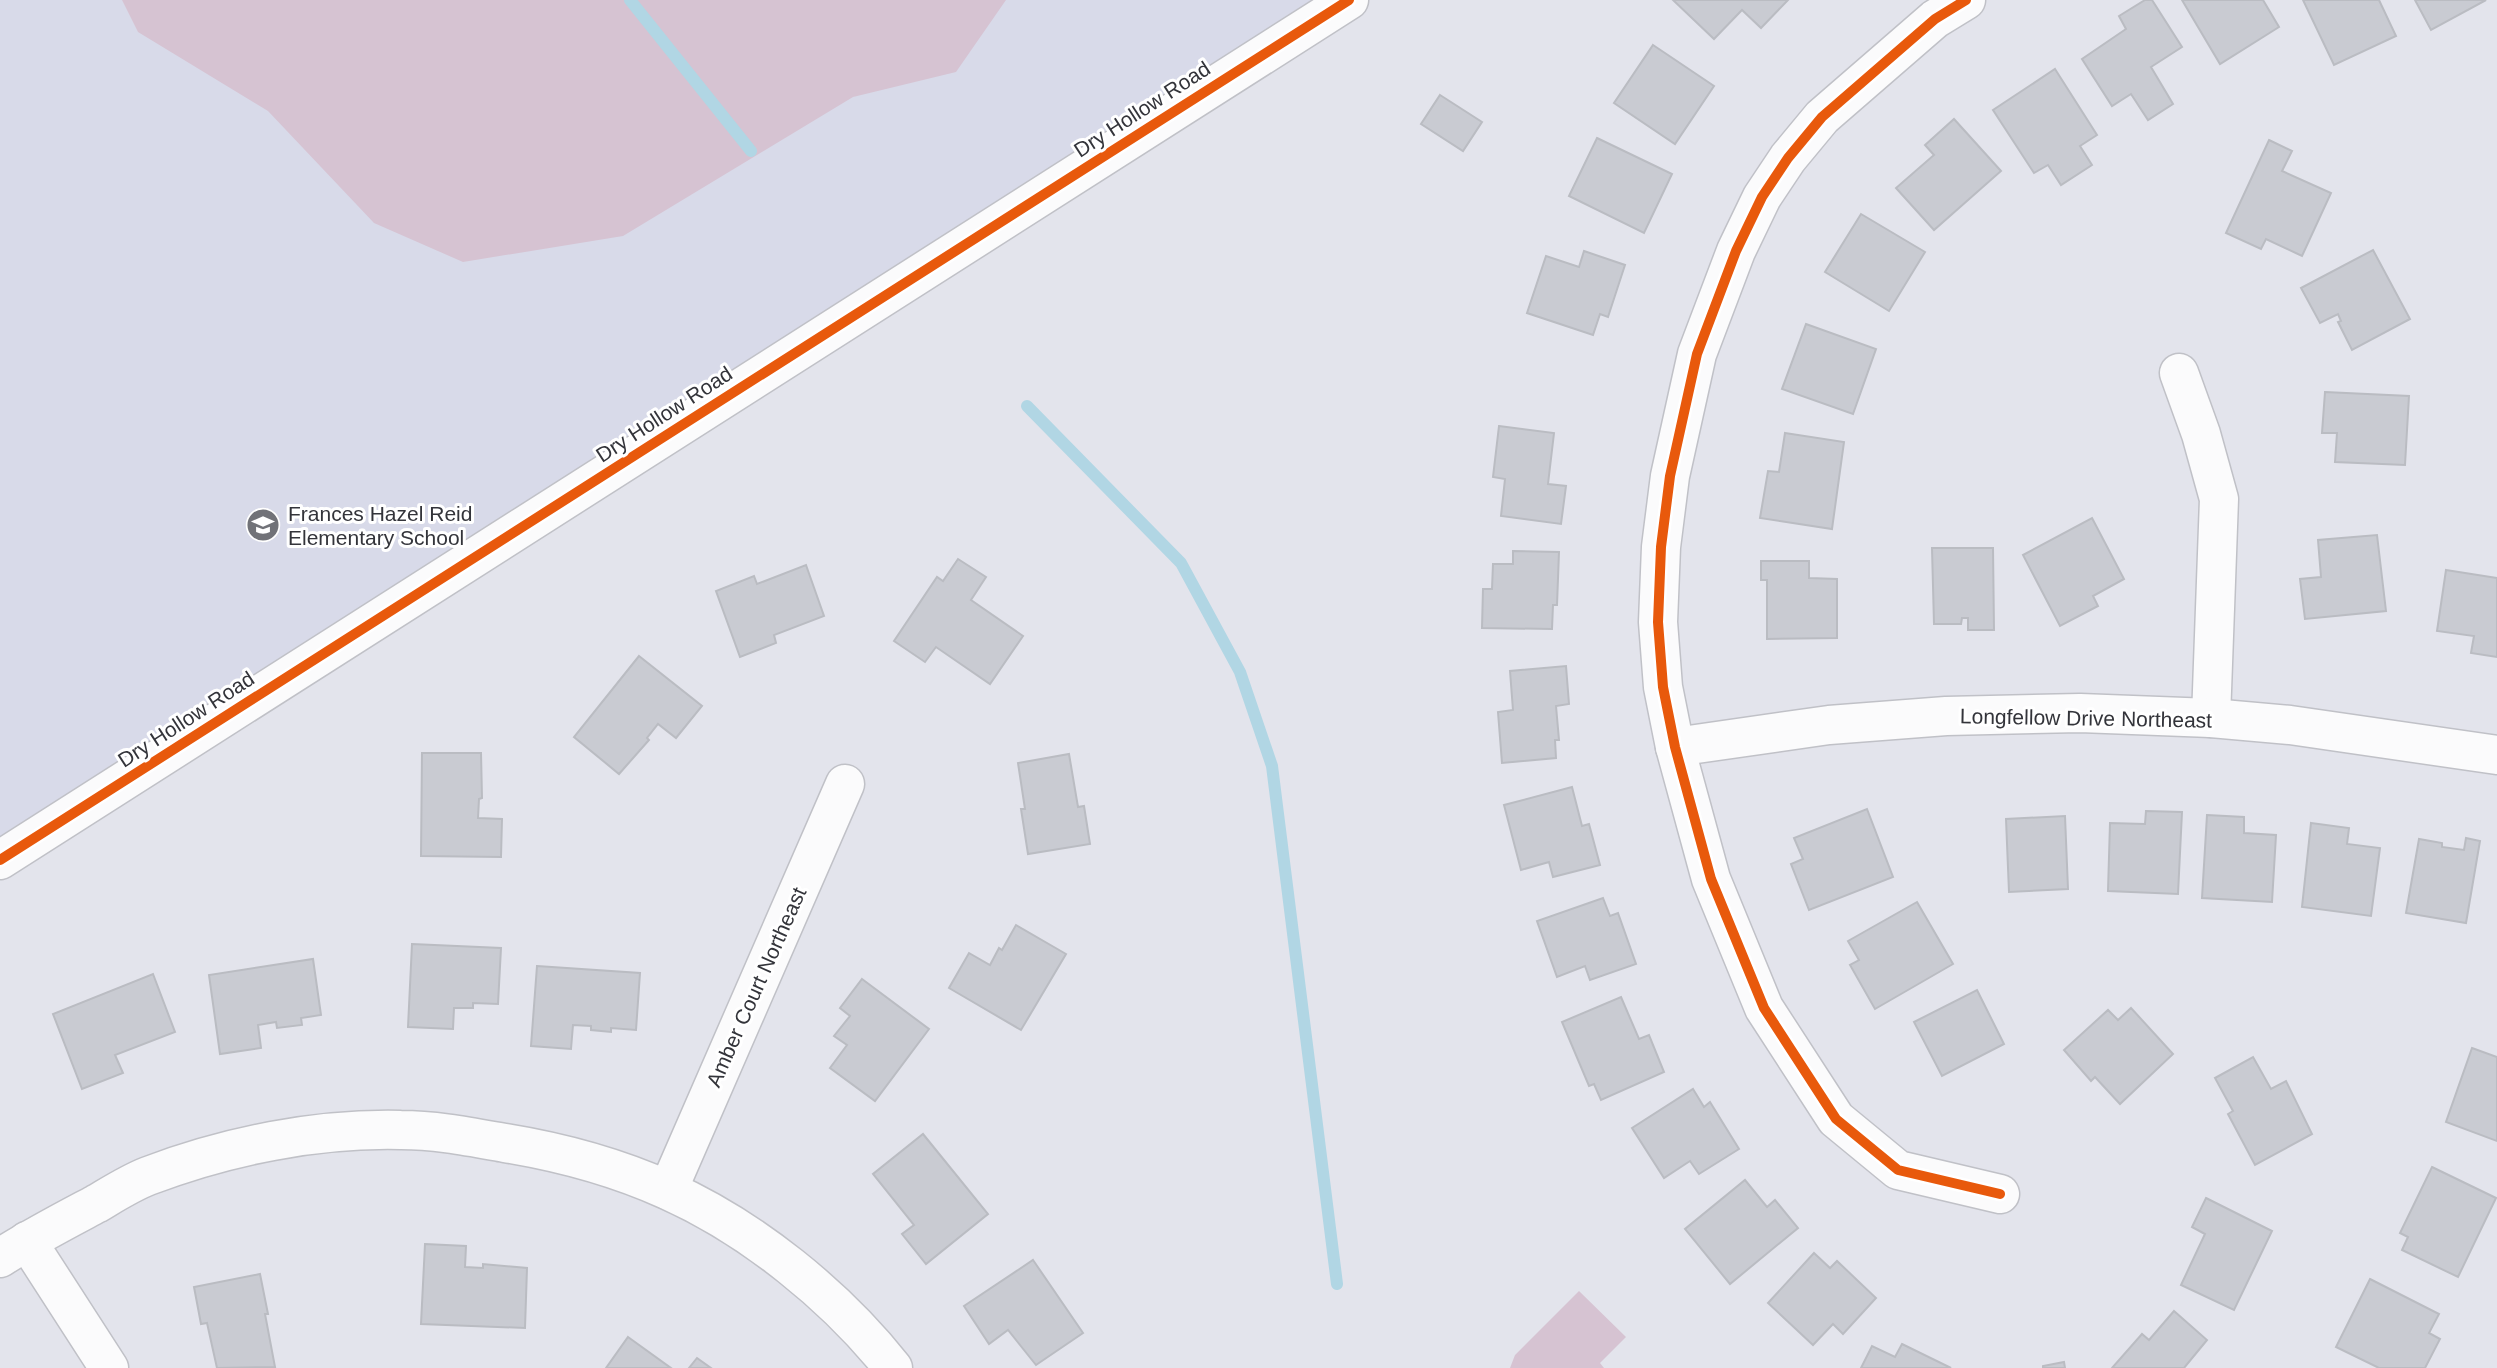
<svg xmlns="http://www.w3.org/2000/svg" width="2497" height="1368" viewBox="0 0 2497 1368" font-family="Arial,sans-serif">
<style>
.built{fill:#d8dae9}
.green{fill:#d6c3d2}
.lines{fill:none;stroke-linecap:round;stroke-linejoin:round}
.stream{stroke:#b1d6e4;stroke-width:12}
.building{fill:#c9cbd2;stroke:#babcc2;stroke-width:2}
.minor-casing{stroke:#c0c1c7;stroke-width:41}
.minor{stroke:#fbfbfc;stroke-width:38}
.cycleway-casing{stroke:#fff;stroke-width:15}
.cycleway{stroke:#e8590c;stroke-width:10}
.labels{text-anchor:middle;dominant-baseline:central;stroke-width:6;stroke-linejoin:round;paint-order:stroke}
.street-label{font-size:21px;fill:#33343a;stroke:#fff}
.poi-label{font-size:21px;fill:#33343a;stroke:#fff;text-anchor:start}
</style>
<rect width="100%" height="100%" fill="#e3e4ec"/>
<!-- built -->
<path class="built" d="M 0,0 L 1349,0 L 0,860 Z"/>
<!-- green -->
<g class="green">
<path d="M 122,0 L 1006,0 L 956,72 L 853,97 L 623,236 L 463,262 L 374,223 L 268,111 L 138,32 Z"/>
<path d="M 1579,1291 L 1626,1337 L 1600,1363 L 1604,1368 L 1510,1368 L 1515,1355 Z"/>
</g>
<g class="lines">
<!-- stream -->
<g class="stream">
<path d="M 630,0 L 751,151"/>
<path d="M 1027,406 L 1181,563 L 1240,672 L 1272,766 L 1337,1284"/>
</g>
</g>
<!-- building -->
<g class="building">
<path d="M 1673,0 L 1788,0 L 1761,28 L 1742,10 L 1714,39 Z"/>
<path d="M 2145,0 L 2152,0 L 2182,47 L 2151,67 L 2173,104 L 2148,120 L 2131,94 L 2112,106 L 2082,59 L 2126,29 L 2119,16 Z"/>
<path d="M 2182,0 L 2263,0 L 2279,27 L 2220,64 Z"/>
<path d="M 2303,0 L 2379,0 L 2396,36 L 2334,65 Z"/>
<path d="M 2415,0 L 2486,0 L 2431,30 Z"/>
<path d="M 1653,45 L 1714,86 L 1675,144 L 1614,103 Z"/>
<path d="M 2055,69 L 2097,135 L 2080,146 L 2092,165 L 2061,185 L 2048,165 L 2034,173 L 1993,110 Z"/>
<path d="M 1440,95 L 1482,122 L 1463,151 L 1421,124 Z"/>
<path d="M 1954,119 L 2001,171 L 1934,230 L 1896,188 L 1934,155 L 1925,145 Z"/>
<path d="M 1597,138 L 1672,174 L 1644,233 L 1569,196 Z"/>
<path d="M 2269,140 L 2292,151 L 2282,171 L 2331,193 L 2302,256 L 2266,239 L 2261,249 L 2226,233 Z"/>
<path d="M 1861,214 L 1925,252 L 1889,311 L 1825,272 Z"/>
<path d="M 2373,250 L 2410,319 L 2352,350 L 2338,322 L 2341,321 L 2338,314 L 2320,323 L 2301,288 Z"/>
<path d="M 1584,251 L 1625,265 L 1608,317 L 1600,314 L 1593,335 L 1527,313 L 1546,256 L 1579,267 Z"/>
<path d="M 1806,324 L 1876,349 L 1853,414 L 1782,389 Z"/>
<path d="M 2325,392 L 2409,396 L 2405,465 L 2335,462 L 2337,433 L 2322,433 Z"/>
<path d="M 1499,426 L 1554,433 L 1548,484 L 1566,486 L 1561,524 L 1501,516 L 1505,479 L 1493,477 Z"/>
<path d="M 1785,433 L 1844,442 L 1832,529 L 1760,518 L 1768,471 L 1779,472 Z"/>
<path d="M 2092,518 L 2124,579 L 2093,596 L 2098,606 L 2060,626 L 2023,555 Z"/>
<path d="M 2377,535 L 2386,611 L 2305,619 L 2300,579 L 2321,577 L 2318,540 Z"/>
<path d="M 1932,548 L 1993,548 L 1994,630 L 1968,630 L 1968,618 L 1962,618 L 1961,624 L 1934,624 Z"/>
<path d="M 1513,551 L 1559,552 L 1557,605 L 1553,605 L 1552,629 L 1482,628 L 1483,589 L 1492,589 L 1493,564 L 1513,564 Z"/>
<path d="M 958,559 L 986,577 L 971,600 L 1023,636 L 990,684 L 936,647 L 925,662 L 894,641 L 937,577 L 943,581 Z"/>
<path d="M 1761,561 L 1809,561 L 1809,578 L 1837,579 L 1837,638 L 1767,639 L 1767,580 L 1761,580 Z"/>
<path d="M 806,565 L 824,616 L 774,635 L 776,643 L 740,657 L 716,591 L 754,576 L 757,584 Z"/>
<path d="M 2446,570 L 2497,578 L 2497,657 L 2471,653 L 2474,636 L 2437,631 Z"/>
<path d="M 639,656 L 702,706 L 676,738 L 658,724 L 647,738 L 649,740 L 619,774 L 574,737 Z"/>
<path d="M 1566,666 L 1569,704 L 1556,706 L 1559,740 L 1555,740 L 1556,758 L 1502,763 L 1498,712 L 1513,710 L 1510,671 Z"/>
<path d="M 422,753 L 481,753 L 482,798 L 479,799 L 478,818 L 502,819 L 501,857 L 421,856 Z"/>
<path d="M 1069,754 L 1078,807 L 1084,806 L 1090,844 L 1028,854 L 1021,809 L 1025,809 L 1018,763 Z"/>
<path d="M 1572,787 L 1582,826 L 1589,824 L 1600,865 L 1553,877 L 1549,862 L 1521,870 L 1504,805 Z"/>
<path d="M 1867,809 L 1893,877 L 1809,910 L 1791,864 L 1803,859 L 1794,838 Z"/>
<path d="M 2146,811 L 2182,812 L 2178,894 L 2108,891 L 2110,823 L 2145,824 Z"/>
<path d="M 2207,815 L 2244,817 L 2244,833 L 2276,835 L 2272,902 L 2202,898 Z"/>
<path d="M 2065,816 L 2068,889 L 2009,892 L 2006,819 Z"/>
<path d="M 2311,823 L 2349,828 L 2347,844 L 2380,848 L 2371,916 L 2302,907 Z"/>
<path d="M 2466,838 L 2480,841 L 2466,923 L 2406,913 L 2419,839 L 2442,843 L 2442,847 L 2464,850 Z"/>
<path d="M 1603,898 L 1610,916 L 1618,913 L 1636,964 L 1590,980 L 1585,966 L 1557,977 L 1537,921 Z"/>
<path d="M 1917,902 L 1953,964 L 1875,1009 L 1850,965 L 1859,960 L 1848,941 Z"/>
<path d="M 1016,925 L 1066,954 L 1021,1030 L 949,988 L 969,953 L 990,965 L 999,948 L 1002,950 Z"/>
<path d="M 412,944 L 501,948 L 498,1004 L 473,1003 L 473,1008 L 454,1008 L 453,1029 L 408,1027 Z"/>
<path d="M 313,959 L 321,1015 L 301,1018 L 302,1025 L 277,1028 L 276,1022 L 258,1025 L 261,1048 L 220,1054 L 209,975 Z"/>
<path d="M 537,966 L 640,973 L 636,1030 L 611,1028 L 611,1032 L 591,1030 L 591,1026 L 573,1025 L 571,1049 L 531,1046 Z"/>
<path d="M 153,974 L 175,1032 L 115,1055 L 123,1073 L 82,1089 L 53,1014 Z"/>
<path d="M 862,979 L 929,1029 L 875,1101 L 830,1068 L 847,1045 L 834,1036 L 850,1016 L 840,1008 Z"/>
<path d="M 1977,990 L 2004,1044 L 1942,1076 L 1914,1022 Z"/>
<path d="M 1621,997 L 1639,1039 L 1649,1035 L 1664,1072 L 1601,1100 L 1594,1084 L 1589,1086 L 1562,1022 Z"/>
<path d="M 2131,1008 L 2173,1054 L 2120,1104 L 2095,1077 L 2091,1081 L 2064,1050 L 2108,1010 L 2118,1020 Z"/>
<path d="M 2472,1048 L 2497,1057 L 2497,1141 L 2446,1122 Z"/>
<path d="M 2253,1057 L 2271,1089 L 2286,1081 L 2312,1134 L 2255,1165 L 2228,1114 L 2233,1111 L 2215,1078 Z"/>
<path d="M 1693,1089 L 1704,1107 L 1710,1102 L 1739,1149 L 1699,1174 L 1690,1161 L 1664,1178 L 1632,1128 Z"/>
<path d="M 923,1134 L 988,1214 L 926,1264 L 902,1234 L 914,1225 L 873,1174 Z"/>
<path d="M 2432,1167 L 2496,1198 L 2458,1277 L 2402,1250 L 2408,1237 L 2400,1233 Z"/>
<path d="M 1745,1180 L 1767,1207 L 1775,1200 L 1798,1228 L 1730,1284 L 1685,1229 Z"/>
<path d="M 2206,1198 L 2272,1231 L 2234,1310 L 2181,1285 L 2205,1234 L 2192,1227 Z"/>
<path d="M 425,1244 L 466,1246 L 465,1267 L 483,1268 L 483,1264 L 527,1268 L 525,1328 L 421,1324 Z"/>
<path d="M 1814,1253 L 1830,1268 L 1837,1261 L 1876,1298 L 1843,1334 L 1833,1324 L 1813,1345 L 1768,1303 Z"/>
<path d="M 1033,1260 L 1083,1333 L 1036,1365 L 1008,1330 L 989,1344 L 964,1306 Z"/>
<path d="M 260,1274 L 268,1314 L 265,1314 L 275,1367 L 217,1368 L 207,1323 L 201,1324 L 194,1287 Z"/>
<path d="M 2370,1279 L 2439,1314 L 2429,1333 L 2440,1339 L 2425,1368 L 2379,1368 L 2336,1347 Z"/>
<path d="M 2174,1311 L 2207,1340 L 2184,1368 L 2112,1368 L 2142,1334 L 2149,1340 Z"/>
<path d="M 628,1337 L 671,1368 L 606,1368 Z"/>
<path d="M 1902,1344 L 1951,1368 L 1861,1368 L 1872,1346 L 1895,1357 Z"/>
<path d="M 697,1358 L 711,1368 L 689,1368 Z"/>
<path d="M 2064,1362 L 2065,1368 L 2043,1368 L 2043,1366 Z"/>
</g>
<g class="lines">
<defs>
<g id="minor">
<path d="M 1966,0 L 1935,19 L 1822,117 L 1788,158 L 1762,197 L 1736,251 L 1697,354 L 1670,476 L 1661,547 L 1658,622 L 1663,687 L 1675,747 L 1711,879 L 1764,1008 L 1836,1119 L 1898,1170 L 2000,1194"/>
<path d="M 2179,373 L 2201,434 L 2219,499 L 2211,718"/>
<path d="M 1675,747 L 1829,725 L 1946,716 L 2080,713 L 2211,718 L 2290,725 L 2497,755"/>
<path d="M 0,860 L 1349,0"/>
<path d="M 668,1190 L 845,784"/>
<path d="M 27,1241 L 109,1368"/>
<path d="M 0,1258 C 31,1238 64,1221 96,1204 C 113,1194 130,1183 148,1176 C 227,1146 316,1128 401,1130 C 436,1130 471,1137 505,1143 C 560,1152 616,1167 667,1190 C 752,1228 836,1296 893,1368"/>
</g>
</defs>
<!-- minor casing -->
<use href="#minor" class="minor-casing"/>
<!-- minor -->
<use href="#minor" class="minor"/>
<defs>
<g id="cycleway">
<path d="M 1966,0 L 1935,19 L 1822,117 L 1788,158 L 1762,197 L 1736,251 L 1697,354 L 1670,476 L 1661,547 L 1658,622 L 1663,687 L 1675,747 L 1711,879 L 1764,1008 L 1836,1119 L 1898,1170 L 2000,1194"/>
<path d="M 0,860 L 1349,0"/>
</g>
</defs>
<!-- cycleway casing -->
<use href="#cycleway" class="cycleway-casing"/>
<!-- cycleway -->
<use href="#cycleway" class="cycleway"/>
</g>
<!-- icons -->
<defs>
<symbol id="school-disc" viewBox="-11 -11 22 22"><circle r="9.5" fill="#717278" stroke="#fff"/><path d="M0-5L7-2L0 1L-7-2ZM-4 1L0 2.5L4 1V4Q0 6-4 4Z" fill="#fff"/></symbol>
</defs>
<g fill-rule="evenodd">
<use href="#school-disc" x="244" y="506" width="38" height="38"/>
</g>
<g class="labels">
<!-- street labels -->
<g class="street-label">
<text transform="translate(1142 109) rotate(-33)">Dry Hollow Road</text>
<text transform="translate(664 414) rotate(-33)">Dry Hollow Road</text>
<text transform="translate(2086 718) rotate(1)">Longfellow Drive Northeast</text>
<text transform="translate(186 719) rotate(-33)">Dry Hollow Road</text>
<text transform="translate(756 987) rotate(-66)">Amber Court Northeast</text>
</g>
<!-- poi labels -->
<g class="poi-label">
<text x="288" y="513">Frances Hazel Reid<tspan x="288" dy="24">Elementary School</tspan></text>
</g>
</g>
</svg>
